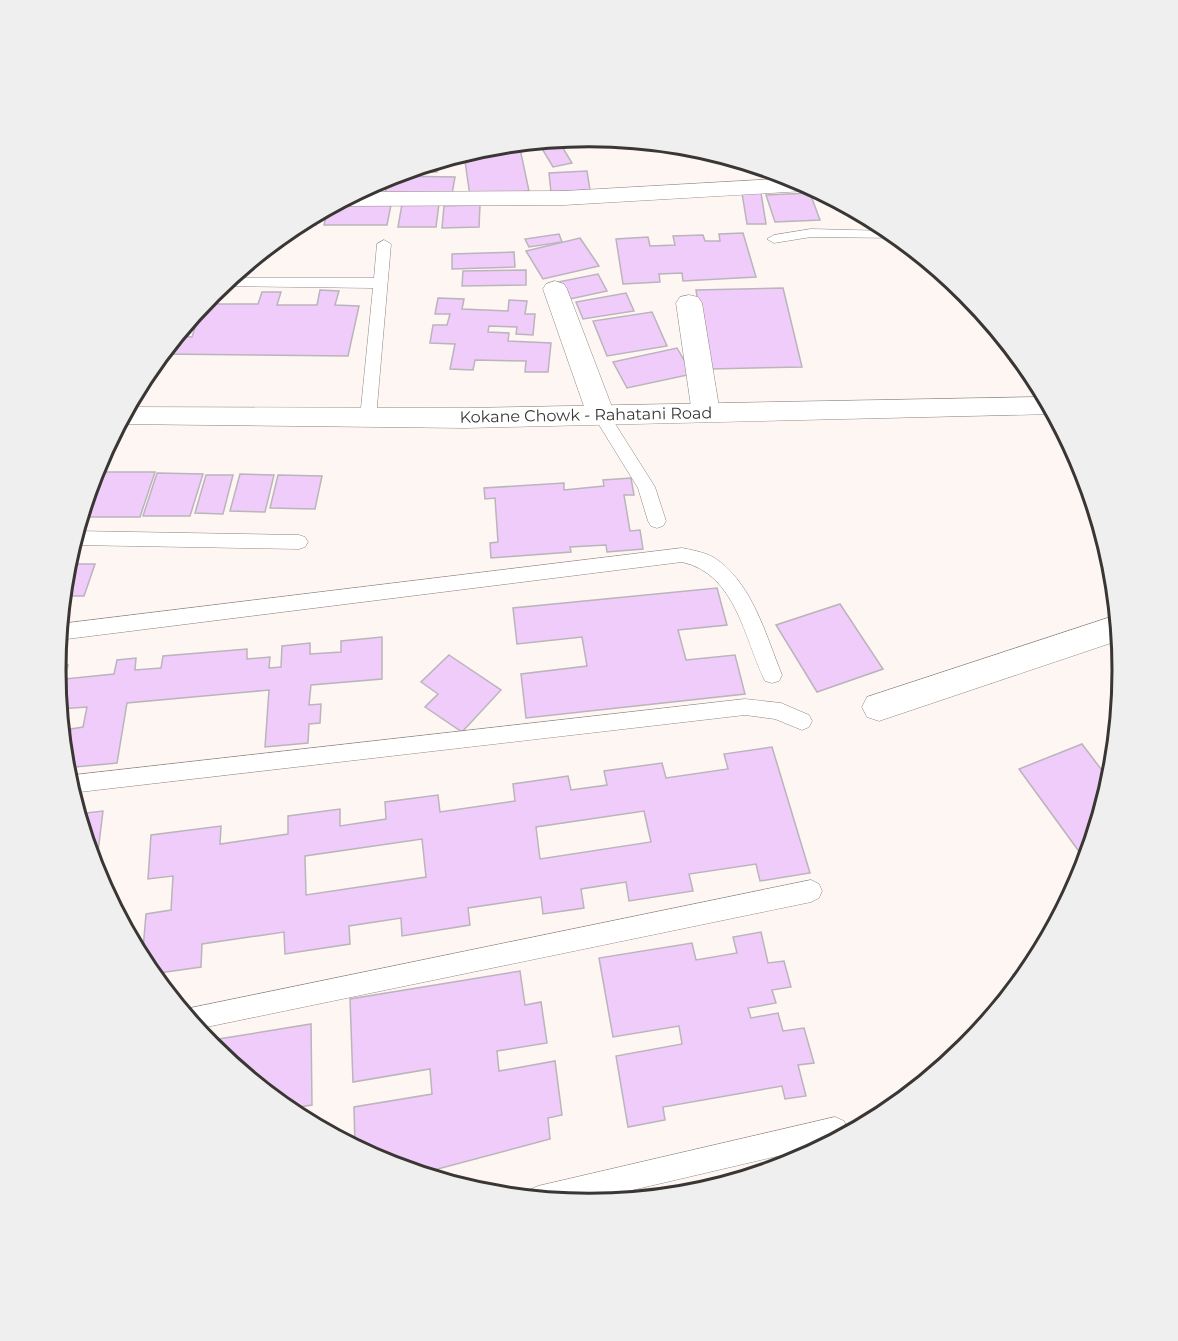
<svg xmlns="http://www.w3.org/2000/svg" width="1178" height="1341" viewBox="0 0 1178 1341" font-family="Montserrat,sans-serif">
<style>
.building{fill:#f0ccfa;stroke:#bab4bb;stroke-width:1.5;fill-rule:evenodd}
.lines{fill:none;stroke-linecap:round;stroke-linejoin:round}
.service-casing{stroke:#8f8683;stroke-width:1}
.minor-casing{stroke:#8f8683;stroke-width:1}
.tertiary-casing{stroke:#8f8683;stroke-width:1}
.service{fill:#fff;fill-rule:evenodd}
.minor{fill:#fff;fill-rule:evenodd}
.tertiary{fill:#fff;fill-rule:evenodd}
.labels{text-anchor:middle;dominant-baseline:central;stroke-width:4.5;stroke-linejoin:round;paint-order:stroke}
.street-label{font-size:16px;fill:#393634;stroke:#fff}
.rim{fill:none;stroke:#393634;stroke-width:3}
</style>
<rect width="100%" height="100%" fill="#fef6f3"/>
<!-- building -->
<g class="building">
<path d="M 558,140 L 572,163 L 553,167 L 538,142 Z"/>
<path d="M 519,144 L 529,191 L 470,196 L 464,154 L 485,147 Z"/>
<path d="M 438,162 L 437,172 L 401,173 Z"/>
<path d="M 587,171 L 590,190 L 551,192 L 549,173 Z"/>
<path d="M 389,176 L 391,176 L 455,177 L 452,194 L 385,193 Z"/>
<path d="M 379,181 L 375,194 L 354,194 Z"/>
<path d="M 742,193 L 761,193 L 766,224 L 747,224 Z"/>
<path d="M 810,193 L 820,220 L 775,222 L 766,195 Z"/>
<path d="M 402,204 L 439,204 L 436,227 L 398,227 Z"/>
<path d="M 334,205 L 391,205 L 387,225 L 324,225 L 328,208 Z"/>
<path d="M 480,205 L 479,227 L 442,228 L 444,206 Z"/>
<path d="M 319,213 L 316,225 L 296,225 Z"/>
<path d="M 743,233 L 756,277 L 683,281 L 682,273 L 659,274 L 660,282 L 623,284 L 616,239 L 648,237 L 650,246 L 675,245 L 673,236 L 703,235 L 705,241 L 720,241 L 719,234 Z"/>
<path d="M 559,234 L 562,242 L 529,247 L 525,239 Z"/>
<path d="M 580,238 L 599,266 L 543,279 L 526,251 Z"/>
<path d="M 514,252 L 515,267 L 452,269 L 452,254 Z"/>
<path d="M 526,270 L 526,285 L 462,286 L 463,271 Z"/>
<path d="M 598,274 L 607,291 L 561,301 L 553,283 Z"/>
<path d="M 783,288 L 802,367 L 709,369 L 696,290 Z"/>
<path d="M 320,290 L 339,291 L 335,305 L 359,306 L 348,356 L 162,354 L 176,336 L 192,337 L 197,321 L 189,321 L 207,299 L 205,304 L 258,304 L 262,292 L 281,292 L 277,305 L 317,305 Z"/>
<path d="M 626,293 L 634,311 L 583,319 L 576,302 Z"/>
<path d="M 438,298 L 464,299 L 462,309 L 508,311 L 509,300 L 527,301 L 525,314 L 535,314 L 533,335 L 516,334 L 517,327 L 489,326 L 488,332 L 509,333 L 508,341 L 551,343 L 548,372 L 525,372 L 526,361 L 475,360 L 473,370 L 450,369 L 455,344 L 430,343 L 433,325 L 447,325 L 450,314 L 435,314 Z"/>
<path d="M 652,312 L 667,346 L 607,356 L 593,321 Z"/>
<path d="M 677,348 L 692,374 L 627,388 L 613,362 Z"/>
<path d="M 95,471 L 100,471 L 82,518 L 80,518 Z"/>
<path d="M 105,472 L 155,472 L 140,517 L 89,517 Z"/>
<path d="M 157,473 L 203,474 L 190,516 L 143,516 Z"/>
<path d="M 240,474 L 274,475 L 265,512 L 230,511 Z"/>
<path d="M 206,475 L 233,475 L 223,514 L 195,513 Z"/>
<path d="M 278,475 L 322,476 L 315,509 L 270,508 Z"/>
<path d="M 631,478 L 634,495 L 624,495 L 630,531 L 640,530 L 643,549 L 607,552 L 606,545 L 570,547 L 571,552 L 491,558 L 490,543 L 498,542 L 495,498 L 485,499 L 484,488 L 564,483 L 564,490 L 604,486 L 603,480 Z"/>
<path d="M 66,564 L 95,564 L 84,596 L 63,596 Z"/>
<path d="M 717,588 L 727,625 L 678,630 L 686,660 L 735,655 L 745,694 L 526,718 L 521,674 L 587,666 L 582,637 L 517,644 L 513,608 Z"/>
<path d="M 840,604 L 883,669 L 817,692 L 776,625 Z"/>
<path d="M 382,637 L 382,679 L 311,685 L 309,705 L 321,704 L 320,723 L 309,724 L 308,743 L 265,747 L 269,690 L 127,703 L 117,763 L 65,768 L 71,729 L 83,727 L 87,707 L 59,709 L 56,666 L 68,665 L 65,679 L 114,674 L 117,660 L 136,658 L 135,670 L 161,668 L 163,656 L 247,649 L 247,659 L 270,657 L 269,668 L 281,667 L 282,646 L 310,643 L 310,654 L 341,652 L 341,641 Z"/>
<path d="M 449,655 L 501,690 L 462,732 L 425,707 L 438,694 L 421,682 Z"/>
<path d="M 1082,744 L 1110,781 L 1086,861 L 1019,769 Z"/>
<path d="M 772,747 L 810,873 L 760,881 L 756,864 L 689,874 L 693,891 L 629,901 L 626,882 L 581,889 L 584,908 L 543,914 L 541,897 L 468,908 L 470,925 L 402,936 L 401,918 L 349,926 L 350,944 L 285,954 L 284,932 L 202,944 L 201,967 L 152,974 L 142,961 L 146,914 L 171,910 L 173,876 L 148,879 L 151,835 L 221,826 L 220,844 L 288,834 L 288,816 L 340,809 L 340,826 L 386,819 L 385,802 L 438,795 L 440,812 L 515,801 L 513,784 L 568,776 L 571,790 L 607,785 L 604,771 L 662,763 L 666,778 L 728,769 L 724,754 ZM 644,811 L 651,842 L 540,859 L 536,827 ZM 422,839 L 426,877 L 306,895 L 305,856 Z"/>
<path d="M 103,811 L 96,868 L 94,868 L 78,814 Z"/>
<path d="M 761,932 L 768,963 L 784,961 L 791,987 L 772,990 L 776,1003 L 748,1008 L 751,1018 L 778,1013 L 783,1031 L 804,1028 L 814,1063 L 798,1065 L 806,1096 L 785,1099 L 782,1086 L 663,1107 L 665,1120 L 628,1127 L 616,1056 L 682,1044 L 679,1026 L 613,1037 L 599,958 L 692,943 L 696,960 L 737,953 L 733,937 Z"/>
<path d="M 520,971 L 525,1005 L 541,1002 L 547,1043 L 497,1051 L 499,1071 L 555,1061 L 562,1115 L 548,1118 L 550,1139 L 419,1174 L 385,1163 L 355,1148 L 354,1107 L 432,1094 L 430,1069 L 353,1082 L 350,999 Z"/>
<path d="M 1013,975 L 1020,982 L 1010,994 Z"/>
<path d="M 311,1024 L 312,1105 L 286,1109 L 206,1041 Z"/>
</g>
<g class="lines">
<defs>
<g id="service">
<path d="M 811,229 L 890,231 L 899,238 L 811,237 L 774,243 L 767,239 L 774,235 Z"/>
<path d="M 384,240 L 391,244 L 376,418 L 374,422 L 362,422 L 360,418 L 373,288 L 220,286 L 230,278 L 374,278 L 377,244 Z"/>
<path d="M 960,288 L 1033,374 L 1041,391 L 1033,390 L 959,295 L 957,292 Z"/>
<path d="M 601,409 L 607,411 L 655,487 L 666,521 L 663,526 L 657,528 L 651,526 L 648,521 L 638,488 L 593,415 L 595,411 Z"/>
<path d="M 76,531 L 299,535 L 305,537 L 308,542 L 305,547 L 299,549 L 74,545 Z"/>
<path d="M 682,548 C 692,550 704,552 713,557 C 752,581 766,636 782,675 L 779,681 L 772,683 L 765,681 C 744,638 736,574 682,562 L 59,640 L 60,624 Z"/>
<path d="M 745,699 L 781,703 L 809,715 L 812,721 L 809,727 L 802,730 L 775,719 L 745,715 L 71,793 L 66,776 Z"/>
<path d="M 811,880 L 819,884 L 822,891 L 819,898 L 811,902 L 197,1029 L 181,1010 Z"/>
<path d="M 835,1117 L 844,1121 L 848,1130 L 845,1135 L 829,1144 L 577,1203 L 525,1198 L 529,1190 L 538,1186 Z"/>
</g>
<g id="minor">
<path d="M 794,178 L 813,188 L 805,191 L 564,205 L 345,206 L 337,203 L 358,192 L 564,191 Z"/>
<path d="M 555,281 L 564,284 L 567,289 L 615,415 L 611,422 L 601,425 L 591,422 L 587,415 L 543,289 L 546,284 Z"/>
<path d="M 689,295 L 698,297 L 702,303 L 720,413 L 716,420 L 706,422 L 696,420 L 692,413 L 676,303 L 680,297 Z"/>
<path d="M 1117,615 L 1120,640 L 879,721 L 867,717 L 862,707 L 867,697 Z"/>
</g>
<path id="tertiary" d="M 1045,397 L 1054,414 L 465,428 L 119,424 L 128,407 L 465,408 Z"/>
</defs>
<!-- service casing -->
<use href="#service" class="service-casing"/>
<!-- minor casing -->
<use href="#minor" class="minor-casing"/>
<!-- tertiary casing -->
<use href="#tertiary" class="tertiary-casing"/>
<!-- service -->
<use href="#service" class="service"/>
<!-- minor -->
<use href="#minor" class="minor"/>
<!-- tertiary -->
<use href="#tertiary" class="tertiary"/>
</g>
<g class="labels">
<!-- street labels -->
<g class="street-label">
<text transform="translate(586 415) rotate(-1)">Kokane Chowk - Rahatani Road</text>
</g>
</g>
<!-- crop -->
<path d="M0 0H1178V1341H0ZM66 670a523 523 0 1 1 1046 0a523 523 0 1 1-1046 0Z" fill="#efefef" fill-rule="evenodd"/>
<path class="rim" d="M66 670a523 523 0 1 1 1046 0a523 523 0 1 1-1046 0Z"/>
</svg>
